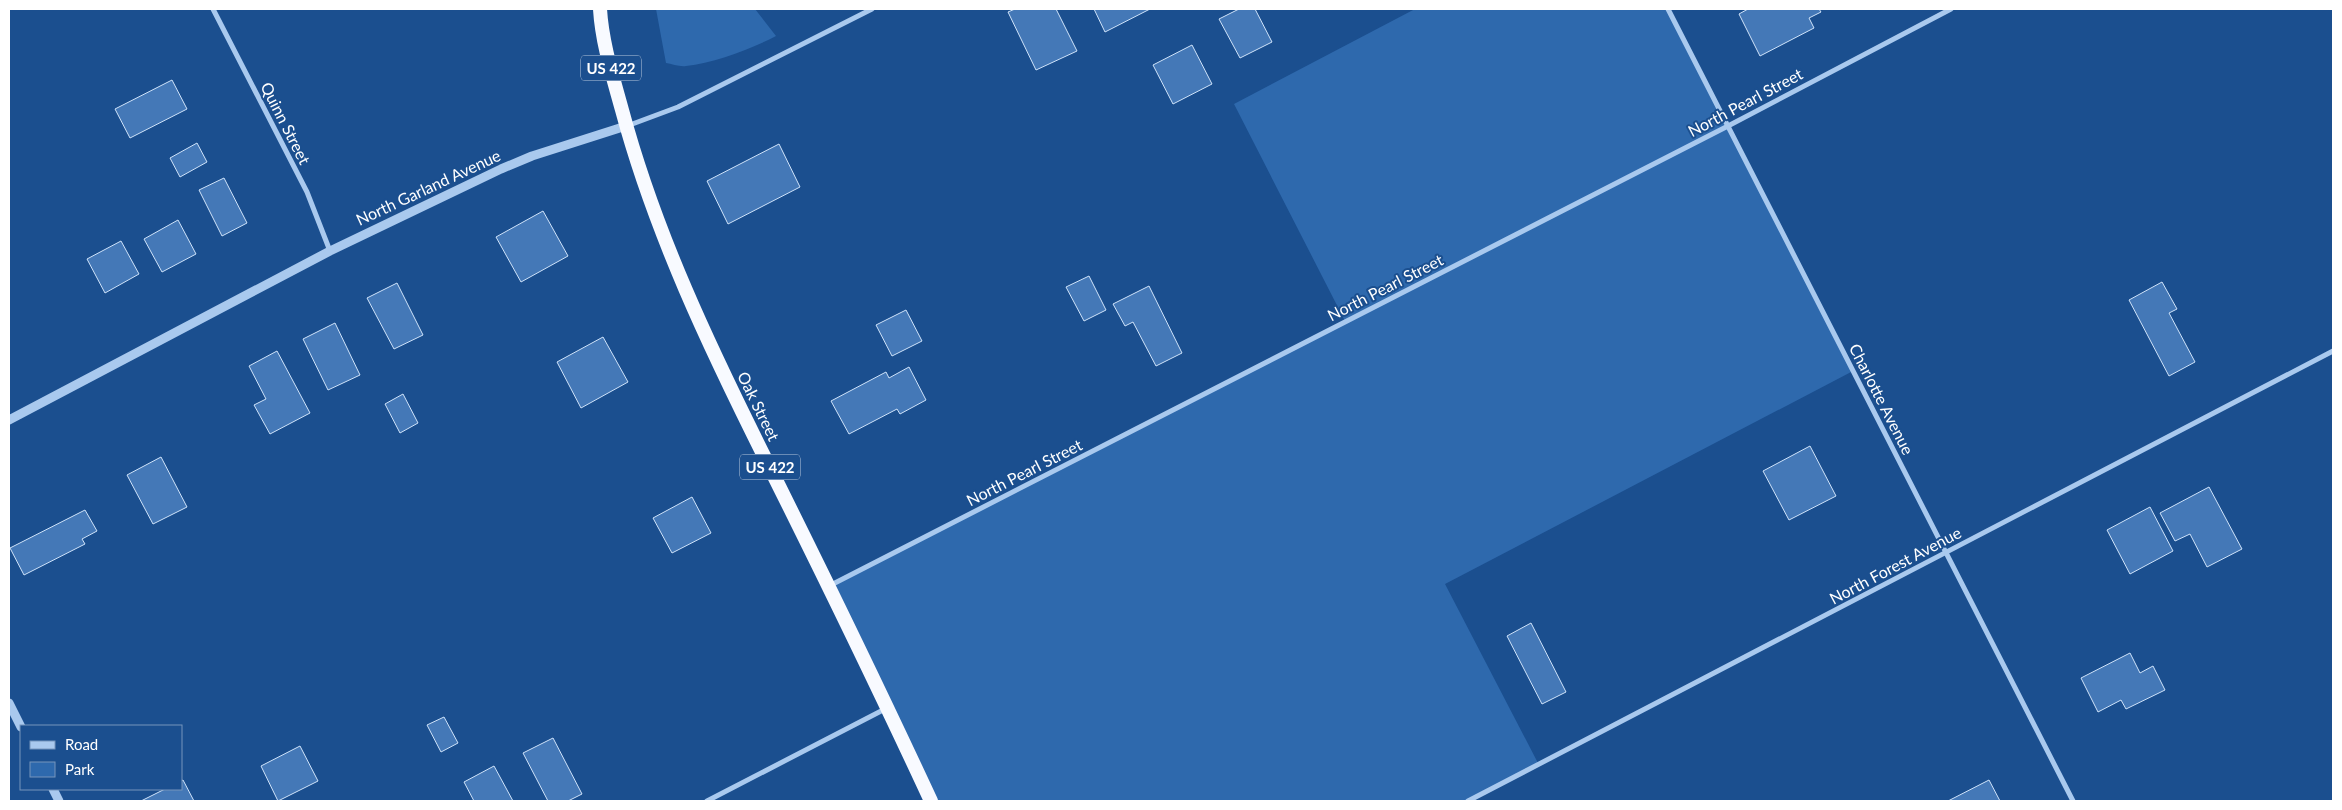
<svg xmlns="http://www.w3.org/2000/svg" width="2342" height="810" viewBox="0 0 2342 810" font-family="Lato,sans-serif">
<style>
.green{fill:#2e69ad}
.building{fill:#4478b7;stroke:#cfe3fa}
.lines{fill:none;stroke-linecap:round;stroke-linejoin:round}
.minor{stroke:#a9c9ee;stroke-width:5}
.tertiary{stroke:#a9c9ee;stroke-width:9}
.trunk{stroke:#f8faff;stroke-width:14}
.labels{text-anchor:middle;dominant-baseline:central;stroke-width:4;stroke-linejoin:round;paint-order:stroke}
.shield{fill:#1b4f8f;stroke:#bbcadd;stroke-width:1}
.shield-label{font-size:15px;font-weight:bold;fill:#fff}
.street-label{font-size:16px;fill:#fff;stroke:#1b4f8f}
</style>
<rect width="100%" height="100%" fill="#1b4f8f"/>
<!-- green -->
<g class="green">
<path d="M 656,9 L 755,9 L 776,36 C 751,49 714,63 686,66 C 680,67 672,64 666,63 Z"/>
<path d="M 1415,9 L 1668,9 L 1853,371 L 1445,584 L 1539,765 L 1468,801 L 931,801 L 829,586 L 1345,321 L 1234,104 Z"/>
</g>
<!-- building -->
<g class="building">
<path d="M 1015,9 L 1056,9 L 1077,51 L 1036,70 L 1008,12 Z"/>
<path d="M 1094,9 L 1150,9 L 1105,32 Z"/>
<path d="M 1239,9 L 1255,9 L 1272,42 L 1240,58 L 1219,19 Z"/>
<path d="M 1748,9 L 1819,9 L 1821,12 L 1809,18 L 1814,28 L 1760,56 L 1739,14 Z"/>
<path d="M 1192,45 L 1212,84 L 1173,104 L 1153,65 Z"/>
<path d="M 172,80 L 187,109 L 130,138 L 115,109 Z"/>
<path d="M 197,143 L 207,162 L 180,177 L 170,158 Z"/>
<path d="M 779,144 L 800,187 L 728,224 L 707,181 Z"/>
<path d="M 224,178 L 247,223 L 222,236 L 199,190 Z"/>
<path d="M 543,211 L 568,256 L 521,282 L 496,237 Z"/>
<path d="M 178,220 L 196,254 L 162,272 L 144,239 Z"/>
<path d="M 121,241 L 139,274 L 105,293 L 87,259 Z"/>
<path d="M 1089,276 L 1106,310 L 1084,321 L 1066,287 Z"/>
<path d="M 2162,282 L 2177,309 L 2169,313 L 2195,362 L 2169,376 L 2129,300 Z"/>
<path d="M 397,283 L 423,335 L 394,349 L 367,298 Z"/>
<path d="M 1149,286 L 1182,353 L 1156,366 L 1133,322 L 1125,326 L 1113,304 Z"/>
<path d="M 906,310 L 922,341 L 892,356 L 876,325 Z"/>
<path d="M 335,323 L 360,375 L 328,390 L 303,339 Z"/>
<path d="M 603,337 L 628,382 L 581,408 L 557,362 Z"/>
<path d="M 277,351 L 310,413 L 270,434 L 254,405 L 266,399 L 249,366 Z"/>
<path d="M 909,367 L 926,400 L 900,414 L 897,409 L 849,434 L 831,401 L 886,372 L 889,378 Z"/>
<path d="M 403,394 L 418,423 L 400,433 L 385,404 Z"/>
<path d="M 1810,446 L 1836,496 L 1789,520 L 1763,471 Z"/>
<path d="M 161,457 L 187,507 L 153,524 L 127,475 Z"/>
<path d="M 2209,487 L 2242,549 L 2207,567 L 2190,534 L 2175,541 L 2160,513 Z"/>
<path d="M 692,497 L 711,533 L 672,553 L 653,518 Z"/>
<path d="M 2150,507 L 2173,551 L 2130,574 L 2107,530 Z"/>
<path d="M 85,510 L 97,531 L 82,539 L 85,544 L 24,575 L 10,548 Z"/>
<path d="M 1531,623 L 1566,692 L 1542,704 L 1507,636 Z"/>
<path d="M 2130,653 L 2140,673 L 2153,666 L 2165,690 L 2126,709 L 2121,700 L 2098,712 L 2081,678 Z"/>
<path d="M 444,717 L 458,743 L 441,752 L 427,725 Z"/>
<path d="M 553,738 L 582,794 L 568,801 L 548,801 L 523,753 Z"/>
<path d="M 300,746 L 318,781 L 278,801 L 261,766 Z"/>
<path d="M 494,766 L 513,801 L 474,801 L 464,782 Z"/>
<path d="M 183,780 L 194,801 L 141,801 L 165,789 L 181,789 L 181,781 Z"/>
<path d="M 1989,780 L 2000,801 L 1948,801 Z"/>
</g>
<g class="lines">
<!-- minor -->
<g class="minor">
<path d="M 213,9 L 307,192 L 330,251"/>
<path d="M 1668,9 L 2073,801"/>
<path d="M 627,126 L 678,107 L 872,9"/>
<path d="M 829,586 L 1728,126 L 1951,9"/>
<path d="M 707,801 L 885,709"/>
<path d="M 1468,801 L 2333,351"/>
</g>
<!-- tertiary -->
<g class="tertiary">
<path d="M 9,420 L 330,251 L 501,169 L 532,156 L 626,126"/>
<path d="M 9,703 L 21,727"/>
<path d="M 53,789 L 59,801"/>
</g>
<!-- trunk -->
<path class="trunk" d="M 600,9 C 602,43 613,77 622,110 C 655,233 710,348 767,462 C 823,574 878,687 931,801"/>
</g>
<g class="labels">
<!-- shield labels -->
<g class="shield">
<rect x="581" y="55.5" width="60" height="25" rx="4"/>
<rect x="740" y="454.5" width="60" height="25" rx="4"/>
</g>
<g class="shield-label">
<text x="611" y="68">US 422</text>
<text x="770" y="467">US 422</text>
</g>
<!-- street labels -->
<g class="street-label">
<text transform="translate(1745 102) rotate(-28)">North Pearl Street</text>
<text transform="translate(286 123) rotate(63)">Quinn Street</text>
<text transform="translate(428 187) rotate(-25)">North Garland Avenue</text>
<text transform="translate(1385 287) rotate(-27)">North Pearl Street</text>
<text transform="translate(1882 399) rotate(63)">Charlotte Avenue</text>
<text transform="translate(759 406) rotate(64)">Oak Street</text>
<text transform="translate(1024 472) rotate(-27)">North Pearl Street</text>
<text transform="translate(1895 565) rotate(-28)">North Forest Avenue</text>
</g>
</g>
<!-- border -->
<rect width="2342" height="810" fill="none" stroke="#ffffff" stroke-width="20"/>
<!-- legend -->
<rect x="20" y="725" width="162" height="65" fill="#1b4f8f" stroke="#7695bc"/>
<rect x="30" y="741" width="25" height="8" fill="#a9c9ee" stroke="#7695bc"/>
<text x="65" y="750" font-size="15" fill="#ffffff">Road</text>
<rect x="30" y="762" width="25" height="15" fill="#2e69ad" stroke="#7695bc"/>
<text x="65" y="775" font-size="15" fill="#ffffff">Park</text>
</svg>
